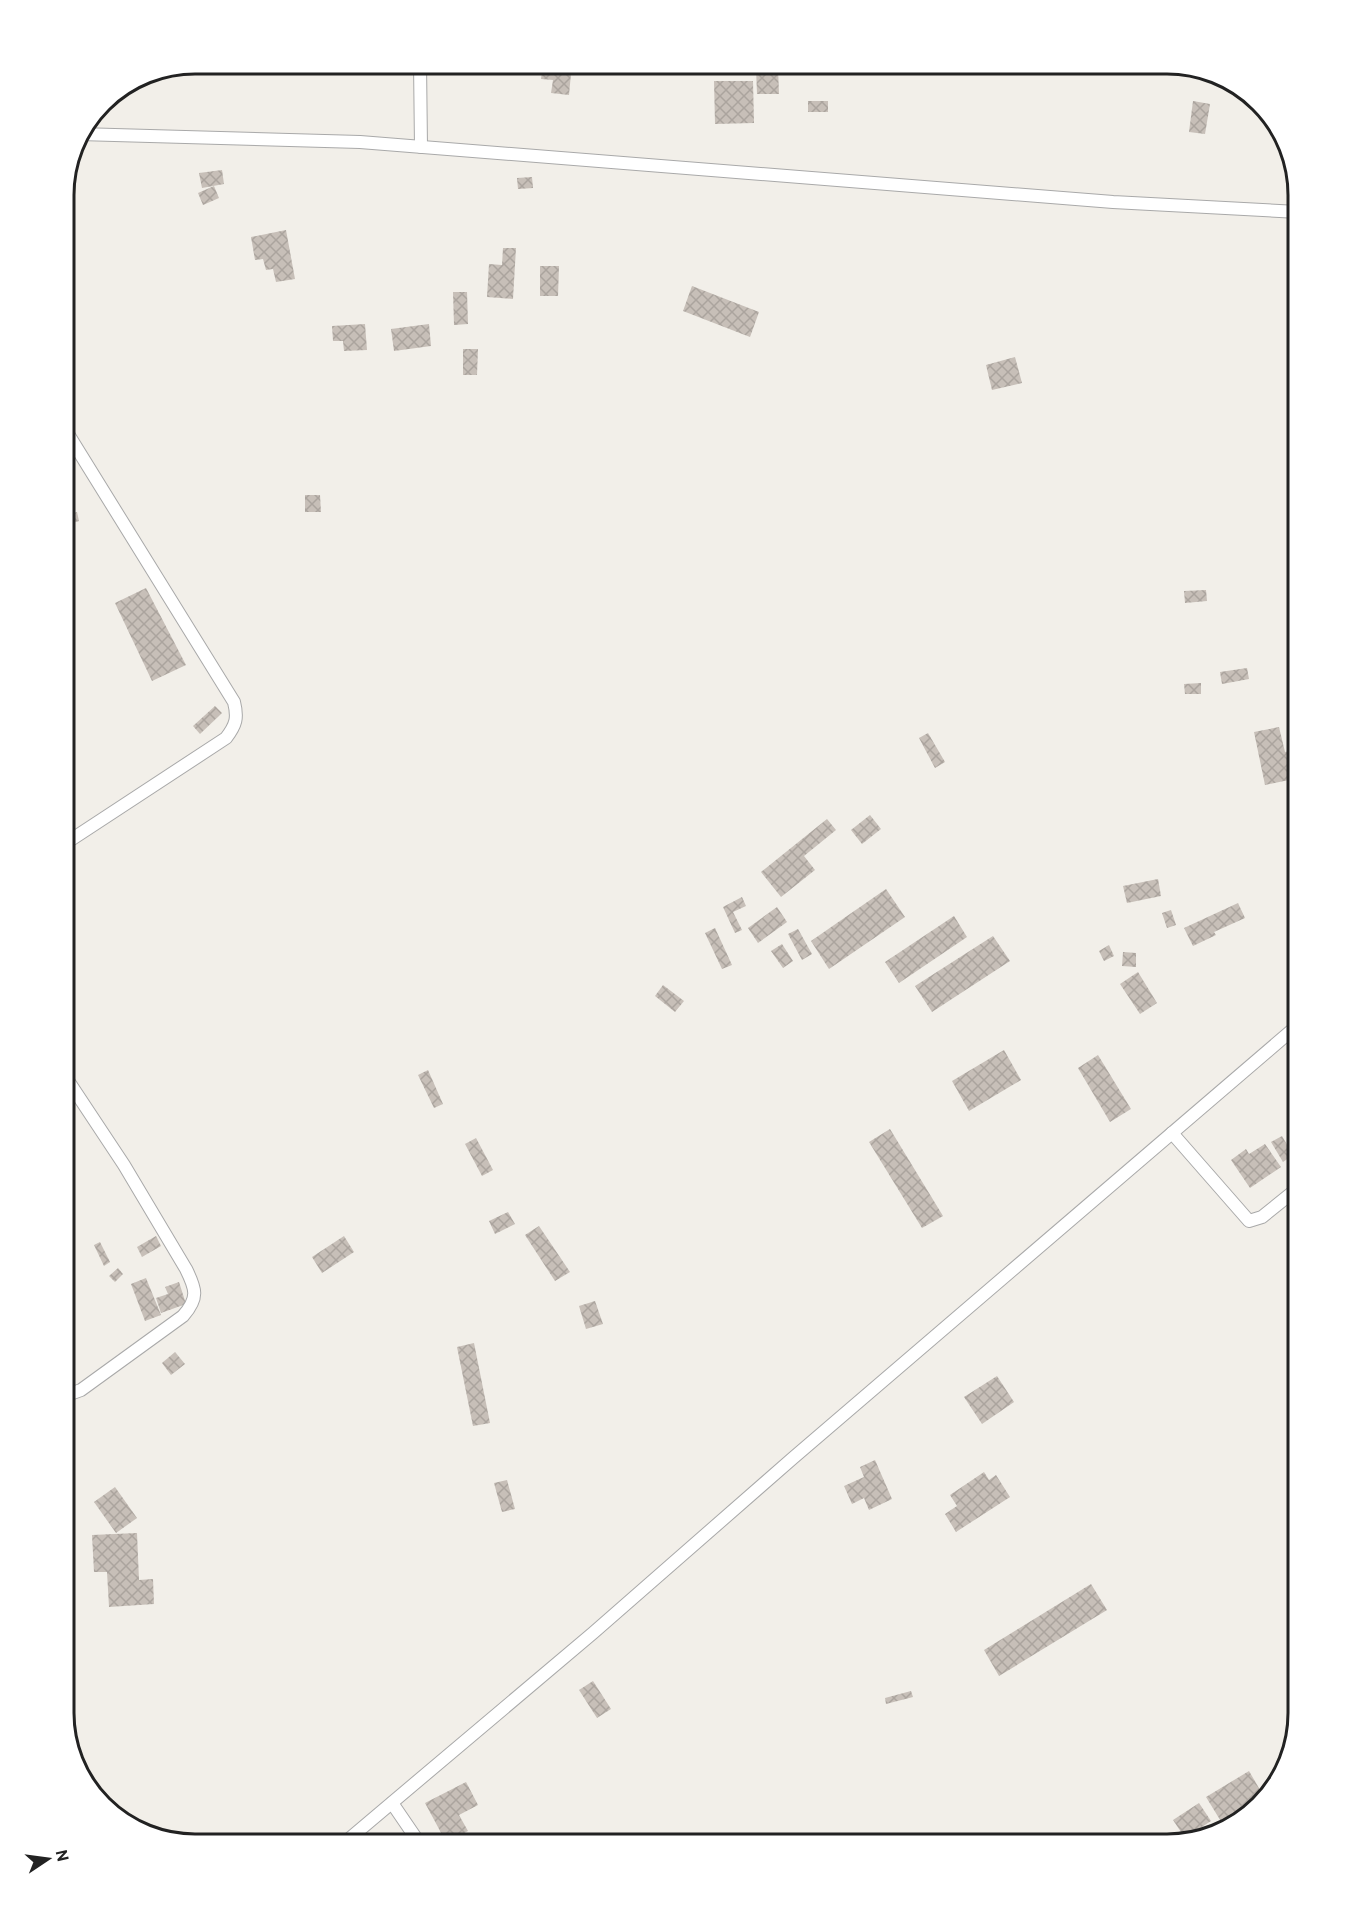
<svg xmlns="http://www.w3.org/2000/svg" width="1361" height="1907" viewBox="0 0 1361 1907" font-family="Overpass,sans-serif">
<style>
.building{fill:url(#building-cross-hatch)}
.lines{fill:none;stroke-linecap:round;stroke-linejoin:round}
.street-casing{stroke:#a9a9a9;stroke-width:14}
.street{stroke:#fff;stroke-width:12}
.rim{fill:none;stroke:#222;stroke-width:3}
</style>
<defs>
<pattern id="building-cross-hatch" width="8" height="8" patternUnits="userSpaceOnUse" patternTransform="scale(1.5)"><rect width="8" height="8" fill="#c7bfb8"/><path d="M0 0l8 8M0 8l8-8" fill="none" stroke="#aba49e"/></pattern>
</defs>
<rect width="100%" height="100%" fill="#f2efe9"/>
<!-- building -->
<g class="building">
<path d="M 543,63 L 572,63 L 569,95 L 551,93 L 553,80 L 541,79 Z"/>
<path d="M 778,67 L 779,94 L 757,94 L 756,68 Z"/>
<path d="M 714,81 L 753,81 L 754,123 L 715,124 Z"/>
<rect x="808" y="101" width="20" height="11"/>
<path d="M 1193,101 L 1210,104 L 1205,134 L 1189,132 Z"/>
<path d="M 222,170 L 224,184 L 202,188 L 199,173 Z"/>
<path d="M 532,177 L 533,188 L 518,189 L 517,178 Z"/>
<path d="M 214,186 L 219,198 L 203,205 L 198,193 Z"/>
<path d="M 286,230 L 295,279 L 276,282 L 273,269 L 266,270 L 263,259 L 255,260 L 251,237 Z"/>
<path d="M 503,248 L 516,248 L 513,299 L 487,297 L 489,264 L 502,265 Z"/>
<path d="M 540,266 L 559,266 L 558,296 L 540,296 Z"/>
<path d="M 692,286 L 759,312 L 750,337 L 683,311 Z"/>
<path d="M 453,292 L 467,292 L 468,324 L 454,325 Z"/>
<path d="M 365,324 L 367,350 L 344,351 L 343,341 L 333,341 L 332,326 Z"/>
<path d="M 429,324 L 431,346 L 394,351 L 391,329 Z"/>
<path d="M 463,349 L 478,349 L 477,375 L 463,375 Z"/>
<path d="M 1015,357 L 1022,383 L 992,390 L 986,365 Z"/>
<path d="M 305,495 L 320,495 L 321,512 L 305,512 Z"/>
<path d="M 77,512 L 79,521 L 63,526 L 63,516 Z"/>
<path d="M 146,588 L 186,665 L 152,681 L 115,603 Z"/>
<path d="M 1206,590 L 1207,601 L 1185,603 L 1184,591 Z"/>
<path d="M 1247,668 L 1249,679 L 1222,684 L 1220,672 Z"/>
<path d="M 1201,683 L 1201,694 L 1185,694 L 1184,684 Z"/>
<path d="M 215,706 L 222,713 L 200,734 L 193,726 Z"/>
<path d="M 1279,727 L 1285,752 L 1298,749 L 1298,778 L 1265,785 L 1254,732 Z"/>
<path d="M 928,733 L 945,762 L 935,768 L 919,738 Z"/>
<path d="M 870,815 L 881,829 L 862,844 L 851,830 Z"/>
<path d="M 827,819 L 836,830 L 804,856 L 815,870 L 781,897 L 761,872 Z"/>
<path d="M 1158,879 L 1161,896 L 1127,903 L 1123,886 Z"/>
<path d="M 886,889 L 905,917 L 829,969 L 811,941 Z"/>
<path d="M 742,897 L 746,906 L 733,912 L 742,930 L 735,933 L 723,907 Z"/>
<path d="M 1238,903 L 1245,918 L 1214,932 L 1216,935 L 1193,946 L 1184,928 Z"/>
<path d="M 777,907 L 787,922 L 758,943 L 748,928 Z"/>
<path d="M 1171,910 L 1176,925 L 1167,928 L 1162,913 Z"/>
<path d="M 954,916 L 967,937 L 899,983 L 885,962 Z"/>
<path d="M 715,928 L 732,965 L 722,969 L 705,933 Z"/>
<path d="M 798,929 L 812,954 L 802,960 L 788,934 Z"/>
<path d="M 993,936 L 1010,961 L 932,1012 L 915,986 Z"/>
<path d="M 782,944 L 793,961 L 783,968 L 771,951 Z"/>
<path d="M 1109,945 L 1114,956 L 1104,961 L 1099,951 Z"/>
<path d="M 1123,952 L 1136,953 L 1136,967 L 1122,966 Z"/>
<path d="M 1138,972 L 1157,1003 L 1140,1014 L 1120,984 Z"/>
<path d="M 663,985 L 684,1001 L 675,1012 L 655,996 Z"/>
<path d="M 1004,1050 L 1021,1080 L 969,1111 L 952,1081 Z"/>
<path d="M 1098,1055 L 1131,1109 L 1110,1122 L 1078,1068 Z"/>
<path d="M 428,1070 L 443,1104 L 434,1108 L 418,1075 Z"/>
<path d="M 1298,1111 L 1298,1135 L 1287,1118 Z"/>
<path d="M 890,1129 L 943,1216 L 922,1228 L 869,1142 Z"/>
<path d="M 1282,1136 L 1293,1155 L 1283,1162 L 1271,1142 Z"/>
<path d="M 476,1138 L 493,1170 L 482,1176 L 465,1144 Z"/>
<path d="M 1265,1144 L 1281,1167 L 1250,1188 L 1231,1160 L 1246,1149 L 1249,1154 Z"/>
<path d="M 508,1212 L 515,1224 L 495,1234 L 489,1221 Z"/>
<path d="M 1298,1220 L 1298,1244 L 1287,1227 Z"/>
<path d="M 539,1226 L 570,1272 L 555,1281 L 525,1235 Z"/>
<path d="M 156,1236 L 161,1246 L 142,1257 L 137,1247 Z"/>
<path d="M 344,1236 L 354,1252 L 322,1273 L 312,1257 Z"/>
<path d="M 100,1242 L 110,1262 L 104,1266 L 94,1245 Z"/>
<path d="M 118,1268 L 123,1274 L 115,1282 L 109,1276 Z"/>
<path d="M 146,1278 L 161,1315 L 145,1321 L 131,1284 Z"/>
<path d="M 179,1282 L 186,1304 L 161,1313 L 156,1298 L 168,1294 L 165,1287 Z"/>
<path d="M 595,1301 L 603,1324 L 586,1329 L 579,1306 Z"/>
<path d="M 474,1343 L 490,1423 L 473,1426 L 457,1347 Z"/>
<path d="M 175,1352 L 185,1364 L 171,1375 L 162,1363 Z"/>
<path d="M 997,1376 L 1014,1402 L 982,1424 L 964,1397 Z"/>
<path d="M 875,1460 L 892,1499 L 869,1510 L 864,1498 L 852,1504 L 844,1486 L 864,1477 L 860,1467 Z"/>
<path d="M 984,1472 L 989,1480 L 996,1475 L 1010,1497 L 956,1532 L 945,1514 L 957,1506 L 950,1495 Z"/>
<path d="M 507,1480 L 515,1509 L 502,1512 L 494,1483 Z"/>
<path d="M 115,1487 L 137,1518 L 116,1533 L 94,1502 Z"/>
<path d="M 137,1533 L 139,1580 L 153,1579 L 154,1604 L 109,1607 L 107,1572 L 94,1572 L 92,1535 Z"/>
<path d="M 1091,1584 L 1107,1610 L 999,1676 L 984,1650 Z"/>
<path d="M 593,1681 L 611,1709 L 597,1718 L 579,1690 Z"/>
<path d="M 911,1691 L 913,1697 L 886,1704 L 885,1698 Z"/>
<path d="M 1249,1771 L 1263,1795 L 1257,1801 L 1222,1823 L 1206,1797 Z"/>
<path d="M 466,1782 L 478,1805 L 459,1815 L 468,1831 L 446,1842 L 425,1803 Z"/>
<path d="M 1199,1803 L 1211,1821 L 1185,1838 L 1173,1820 Z"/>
</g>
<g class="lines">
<defs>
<g id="street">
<path d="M 420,63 L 421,147"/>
<path d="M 79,134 L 360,142 L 1113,202 L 1298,212"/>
<path d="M 63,845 L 226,738 C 236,725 238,718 234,702 L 63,426"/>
<path d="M 1172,1133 L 1249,1221 L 1262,1217 L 1298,1188"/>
<path d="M 63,1394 L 70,1394 L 81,1390 L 183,1316 C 199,1298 196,1289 186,1269 L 124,1165 L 63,1073"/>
<path d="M 392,1803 L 420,1844"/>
<path d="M 343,1844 L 593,1633 L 793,1458 L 1298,1025"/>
</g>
</defs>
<!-- street casing -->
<use href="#street" class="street-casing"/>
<!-- street -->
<use href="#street" class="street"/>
</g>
<!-- crop -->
<path d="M0 0H1361V1907H0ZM195 74H1167A121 121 0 0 1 1288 195V1713A121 121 0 0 1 1167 1834H195A121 121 0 0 1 74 1713V195A121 121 0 0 1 195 74Z" fill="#fff" fill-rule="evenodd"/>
<path class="rim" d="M195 74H1167A121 121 0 0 1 1288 195V1713A121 121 0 0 1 1167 1834H195A121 121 0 0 1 74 1713V195A121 121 0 0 1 195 74Z"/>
<!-- north arrow -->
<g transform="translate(48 1859) rotate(77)" stroke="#ffffff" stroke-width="4.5" paint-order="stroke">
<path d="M0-4.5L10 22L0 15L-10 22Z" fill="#222222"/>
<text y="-9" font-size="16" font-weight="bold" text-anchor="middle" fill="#222222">N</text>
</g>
</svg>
